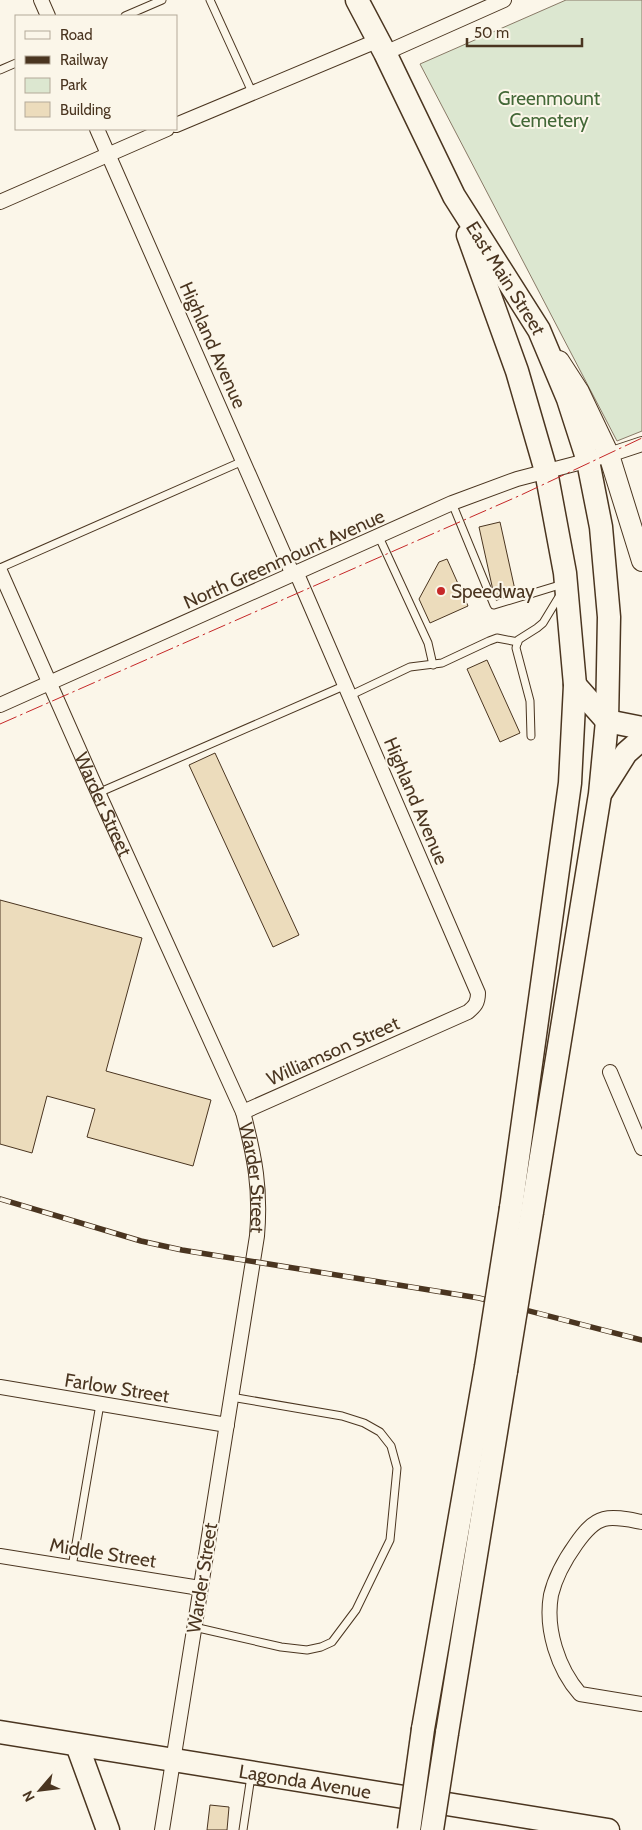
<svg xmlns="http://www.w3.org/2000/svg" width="642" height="1830" viewBox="0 0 642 1830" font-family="Cabin,sans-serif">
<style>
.green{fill:#dce7d0;stroke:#887966}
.building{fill:#ecdcbc;stroke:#4a3520}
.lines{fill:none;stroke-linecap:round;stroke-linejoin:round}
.service-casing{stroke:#4a3520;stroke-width:9}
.minor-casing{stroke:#4a3520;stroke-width:16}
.secondary-casing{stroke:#4a3520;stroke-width:22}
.primary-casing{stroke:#4a3520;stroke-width:25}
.service{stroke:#fbf6e9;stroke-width:7}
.minor{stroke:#fbf6e9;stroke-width:14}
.secondary{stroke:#fbf6e9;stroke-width:20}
.primary{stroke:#fbf6e9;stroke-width:22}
.rail-casing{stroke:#4a3520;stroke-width:5.5}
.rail{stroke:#fbf6e9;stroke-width:4;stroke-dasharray:11;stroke-linecap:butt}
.primary-bridge-casing{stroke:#4a3520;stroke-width:25;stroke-linecap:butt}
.primary-bridge{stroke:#fbf6e9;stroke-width:22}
.power{stroke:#c62828;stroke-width:1;stroke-dasharray:18 4 2.5 4;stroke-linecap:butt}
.poi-dot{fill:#c62828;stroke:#fbf6e9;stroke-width:2}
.labels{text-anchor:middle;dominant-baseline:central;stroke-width:4;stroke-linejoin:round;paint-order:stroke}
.park-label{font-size:19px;fill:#436837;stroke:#fbf6e9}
.street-label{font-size:19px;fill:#4a3520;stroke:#fbf6e9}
.poi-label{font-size:19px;fill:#4a3520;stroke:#fbf6e9;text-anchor:start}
</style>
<rect width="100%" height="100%" fill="#fbf6e9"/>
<!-- green -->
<path class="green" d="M 566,0 L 642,0 L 642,431 L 617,441 L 420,64 Z"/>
<!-- building -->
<g class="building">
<path d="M 500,522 L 515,590 L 494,595 L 479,527 Z"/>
<path d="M 447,559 L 468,606 L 430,623 L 419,599 L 439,562 Z"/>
<path d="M 487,660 L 520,733 L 500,742 L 467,669 Z"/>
<path d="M 215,753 L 299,935 L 273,947 L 189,765 Z"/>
<path d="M 0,900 L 142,938 L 106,1071 L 211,1100 L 193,1166 L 87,1137 L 95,1109 L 47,1096 L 32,1153 L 0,1144 Z"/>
<path d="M 210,1805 L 229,1807 L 227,1830 L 207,1830 Z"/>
</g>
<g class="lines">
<defs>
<g id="service">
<path d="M 210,0 L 252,92"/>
<path d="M 125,16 L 162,0"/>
<path d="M 0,70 L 16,63"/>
<path d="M 452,503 L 494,605 L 563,584"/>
<path d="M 379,537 L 428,643 L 433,665"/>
<path d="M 0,568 L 243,461"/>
<path d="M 351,695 L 410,667 L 442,663 L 489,641 L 497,638 L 518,642"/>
<path d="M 531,736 L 530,701 L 516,648 L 518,640 L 537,628 L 543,623 L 560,595"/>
<path d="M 98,793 L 346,685"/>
<path d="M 72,1567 L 100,1404"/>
<path d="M 194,1627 L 281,1647 L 307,1650 L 321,1647 L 332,1642 L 356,1610 L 390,1540 L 397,1468 L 391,1446 L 380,1432 L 364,1423 L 342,1416 L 231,1397"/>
<path d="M 243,1830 L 251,1776"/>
</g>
<g id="minor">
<path d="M 41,0 L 48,16"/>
<path d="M 385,53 L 504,0"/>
<path d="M 176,125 L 379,40"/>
<path d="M 97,129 L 293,575"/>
<path d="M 0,202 L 167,129"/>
<path id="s1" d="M 0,571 L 92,779 L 243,1112 C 255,1158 261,1189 257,1236 L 162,1830"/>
<path d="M 0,705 L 452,503 L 517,479 L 609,455 L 642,444"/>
<path d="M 610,1072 L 642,1148"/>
<path d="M 243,1112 L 468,1012 C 475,1006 478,1003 478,993 L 297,574"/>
<path d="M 0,1387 L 227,1425"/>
<path d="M 642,1522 C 631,1520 615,1516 604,1519 C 592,1522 583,1534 576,1544 C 566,1558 555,1578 551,1595 C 545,1629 558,1669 580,1694 L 642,1704"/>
<path d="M 0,1556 L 200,1588"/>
</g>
<path id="secondary" d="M 559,361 L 579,392 L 609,455 L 642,561"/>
<g id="primary">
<path id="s2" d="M 357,0 L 385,53 L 454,196 L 539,330 L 568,399 L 588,461 L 601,527 L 609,617 L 607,721 L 600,794 L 532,1212"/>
<path d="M 468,235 L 517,371 L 546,471 L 565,573 L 575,685 L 570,783 L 511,1208"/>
<path d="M 575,685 L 607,721 L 642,728"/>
<path d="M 602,791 L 626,753 L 642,739"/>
<path d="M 423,1729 L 486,1367"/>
<path id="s3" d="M 0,1732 L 608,1830"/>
<path d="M 447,1733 L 506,1371"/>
<path d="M 77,1745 L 108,1830"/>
</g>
</defs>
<!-- service casing -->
<use href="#service" class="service-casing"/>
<!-- minor casing -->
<use href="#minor" class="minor-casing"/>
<!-- secondary casing -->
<use href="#secondary" class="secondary-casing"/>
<!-- primary casing -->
<use href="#primary" class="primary-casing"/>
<!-- service -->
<use href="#service" class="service"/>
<!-- minor -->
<use href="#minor" class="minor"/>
<!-- secondary -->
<use href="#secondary" class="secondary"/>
<!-- primary -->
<use href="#primary" class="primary"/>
<defs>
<path id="rail" d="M 0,1199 L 141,1241 L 182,1250 L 479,1298 L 642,1340"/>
</defs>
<!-- rail casing -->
<use href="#rail" class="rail-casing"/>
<!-- rail -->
<use href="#rail" class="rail"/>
<defs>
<g id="primary-bridge">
<path d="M 486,1367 L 511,1208"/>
<path d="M 506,1371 L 532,1212"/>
<path d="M 409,1830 L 423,1729"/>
<path d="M 432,1830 L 447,1733"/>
</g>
</defs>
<!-- primary-bridge casing -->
<use href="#primary-bridge" class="primary-bridge-casing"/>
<!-- primary-bridge -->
<use href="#primary-bridge" class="primary-bridge"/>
<!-- power -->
<path class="power" d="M 0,724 L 521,495 L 642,438"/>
</g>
<!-- markers -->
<circle class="poi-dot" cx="441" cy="591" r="5"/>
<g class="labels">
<!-- park labels -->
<g class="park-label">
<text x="549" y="98">Greenmount<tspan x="549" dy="22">Cemetery</tspan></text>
</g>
<!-- street labels -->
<g class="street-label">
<text stroke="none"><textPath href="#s2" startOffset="316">East Main Street</textPath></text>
<text transform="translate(213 345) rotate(66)">Highland Avenue</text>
<text transform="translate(284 559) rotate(-24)">North Greenmount Avenue</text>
<text transform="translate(416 801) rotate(67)">Highland Avenue</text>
<text stroke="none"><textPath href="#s1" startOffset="255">Warder Street</textPath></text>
<text transform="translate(333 1051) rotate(-24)">Williamson Street</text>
<text stroke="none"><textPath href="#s1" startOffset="660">Warder Street</textPath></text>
<text transform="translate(117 1388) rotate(9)">Farlow Street</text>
<text transform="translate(103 1553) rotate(9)">Middle Street</text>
<text transform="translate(202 1578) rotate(-81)">Warder Street</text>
<text stroke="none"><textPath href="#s3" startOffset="309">Lagonda Avenue</textPath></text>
</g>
<!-- poi labels -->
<g class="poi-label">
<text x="451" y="591">Speedway</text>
</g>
</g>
<!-- legend -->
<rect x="15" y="15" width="162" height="115" fill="#fbf6e9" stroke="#b4a999"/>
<rect x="25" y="31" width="25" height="8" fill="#fbf6e9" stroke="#b4a999"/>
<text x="60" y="40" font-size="15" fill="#4a3520">Road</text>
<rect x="25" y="56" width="25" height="8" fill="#4a3520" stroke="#b4a999"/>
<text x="60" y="65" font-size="15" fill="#4a3520">Railway</text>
<rect x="25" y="78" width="25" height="15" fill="#dce7d0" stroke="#b4a999"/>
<text x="60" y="90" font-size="15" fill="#4a3520">Park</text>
<rect x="25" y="102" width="25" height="15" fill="#ecdcbc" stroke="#b4a999"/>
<text x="60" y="115" font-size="15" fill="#4a3520">Building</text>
<!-- north arrow -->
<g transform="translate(40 1790) rotate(242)" stroke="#fbf6e9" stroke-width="4" paint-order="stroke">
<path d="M0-4L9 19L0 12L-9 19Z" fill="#4a3520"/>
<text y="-8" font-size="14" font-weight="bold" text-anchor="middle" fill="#4a3520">N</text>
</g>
<!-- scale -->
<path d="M467 38v8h115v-8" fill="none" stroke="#4a3520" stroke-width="2.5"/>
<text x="474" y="38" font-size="15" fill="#4a3520" stroke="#fbf6e9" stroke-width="4" paint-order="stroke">50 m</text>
</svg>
